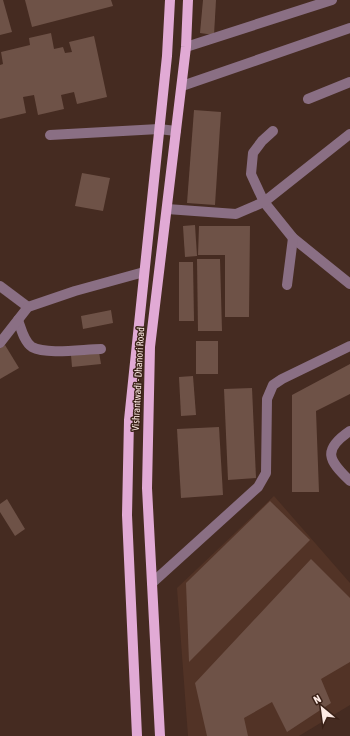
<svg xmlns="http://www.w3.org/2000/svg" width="350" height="736" viewBox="0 0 350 736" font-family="'Asap Condensed',sans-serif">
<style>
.built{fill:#523326}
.building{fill:#6e5247}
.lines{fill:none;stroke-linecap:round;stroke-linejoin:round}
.minor{stroke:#8a6f84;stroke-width:10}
.major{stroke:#e1aad5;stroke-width:10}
.labels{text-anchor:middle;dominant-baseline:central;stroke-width:3;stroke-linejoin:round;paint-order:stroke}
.street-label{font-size:10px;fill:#fceae4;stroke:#3a2117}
</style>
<rect width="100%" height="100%" fill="#452b21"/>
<!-- built -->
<path class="built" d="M 274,496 L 350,583 L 350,705 L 299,736 L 188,736 L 177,588 Z"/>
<!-- building -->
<g class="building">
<path d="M 0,0 L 3,0 L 12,32 L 0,35 Z"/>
<path d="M 25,0 L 111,0 L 113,6 L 32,27 Z"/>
<path d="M 203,0 L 216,0 L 214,35 L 200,33 Z"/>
<path d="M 51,33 L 54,49 L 63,47 L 65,53 L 72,52 L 69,42 L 94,36 L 107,97 L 77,104 L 74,92 L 61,95 L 64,109 L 38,115 L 34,95 L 23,97 L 26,113 L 0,119 L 0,65 L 3,64 L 1,52 L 30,45 L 29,38 Z"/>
<path d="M 194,110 L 221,112 L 215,205 L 187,203 Z"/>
<path d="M 82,173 L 110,178 L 103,211 L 75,206 Z"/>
<path d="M 195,225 L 197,256 L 185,257 L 183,226 Z"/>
<path d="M 199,226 L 250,226 L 249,317 L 225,317 L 225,255 L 198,255 Z"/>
<path d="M 197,259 L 220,259 L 222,331 L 198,331 Z"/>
<path d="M 179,262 L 193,262 L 194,321 L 179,321 Z"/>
<path d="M 111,310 L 113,323 L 83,329 L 81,316 Z"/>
<rect x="196" y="341" width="22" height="33"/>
<path d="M 5,345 L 19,368 L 0,379 L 0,348 Z"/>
<path d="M 99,352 L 101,364 L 72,367 L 71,355 Z"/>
<path d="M 350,364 L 350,394 L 316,411 L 319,492 L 292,492 L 292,395 Z"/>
<path d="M 193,376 L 196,415 L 181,416 L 179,377 Z"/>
<path d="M 252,388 L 256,478 L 228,480 L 224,389 Z"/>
<path d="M 219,427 L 223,495 L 181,498 L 177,429 Z"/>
<path d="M 7,499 L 25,529 L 15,536 L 0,512 L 0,504 Z"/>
<path d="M 270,501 L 310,540 L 189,662 L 186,583 Z"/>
<path d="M 311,559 L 350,598 L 350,662 L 321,679 L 331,703 L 287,732 L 272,702 L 244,718 L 248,736 L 207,736 L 195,683 Z"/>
</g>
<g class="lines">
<!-- minor -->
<g class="minor">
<path d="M 186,47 L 332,0"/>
<path d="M 182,86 L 350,28"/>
<path d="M 308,99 L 350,82"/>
<path d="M 273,131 L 262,141 L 253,153 L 251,174 L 264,202 L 293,238 L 350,284"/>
<path d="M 50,135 L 159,129 L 176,131"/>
<path d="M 167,209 L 236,214 L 264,202 L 350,134"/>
<path d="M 287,285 L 293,238"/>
<path d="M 0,286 L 28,307"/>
<path d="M 18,320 C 21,328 24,342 32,347 C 47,355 84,349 101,349"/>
<path d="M 0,343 L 28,307 L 75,291 L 144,272"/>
<path d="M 350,431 C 322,450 328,460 350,481"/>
<path d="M 152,583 L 258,487 L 266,473 L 267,399 L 273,385 L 282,379 L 350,346"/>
</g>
<!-- major -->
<g class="major">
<path d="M 137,736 L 127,515 L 129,420 L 167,56 L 170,0"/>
<path d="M 160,736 L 147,488 L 150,347 L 186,47 L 188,0"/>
</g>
</g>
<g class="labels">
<!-- street labels -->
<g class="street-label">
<text transform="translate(138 379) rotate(-87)">Vishrantwadi - Dhanori Road</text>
</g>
</g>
<!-- north arrow -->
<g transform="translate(322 708) rotate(331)" stroke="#3a2117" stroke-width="3" paint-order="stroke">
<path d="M0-3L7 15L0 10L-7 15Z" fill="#fceae4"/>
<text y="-6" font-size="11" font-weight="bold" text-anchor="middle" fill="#fceae4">N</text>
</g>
</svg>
